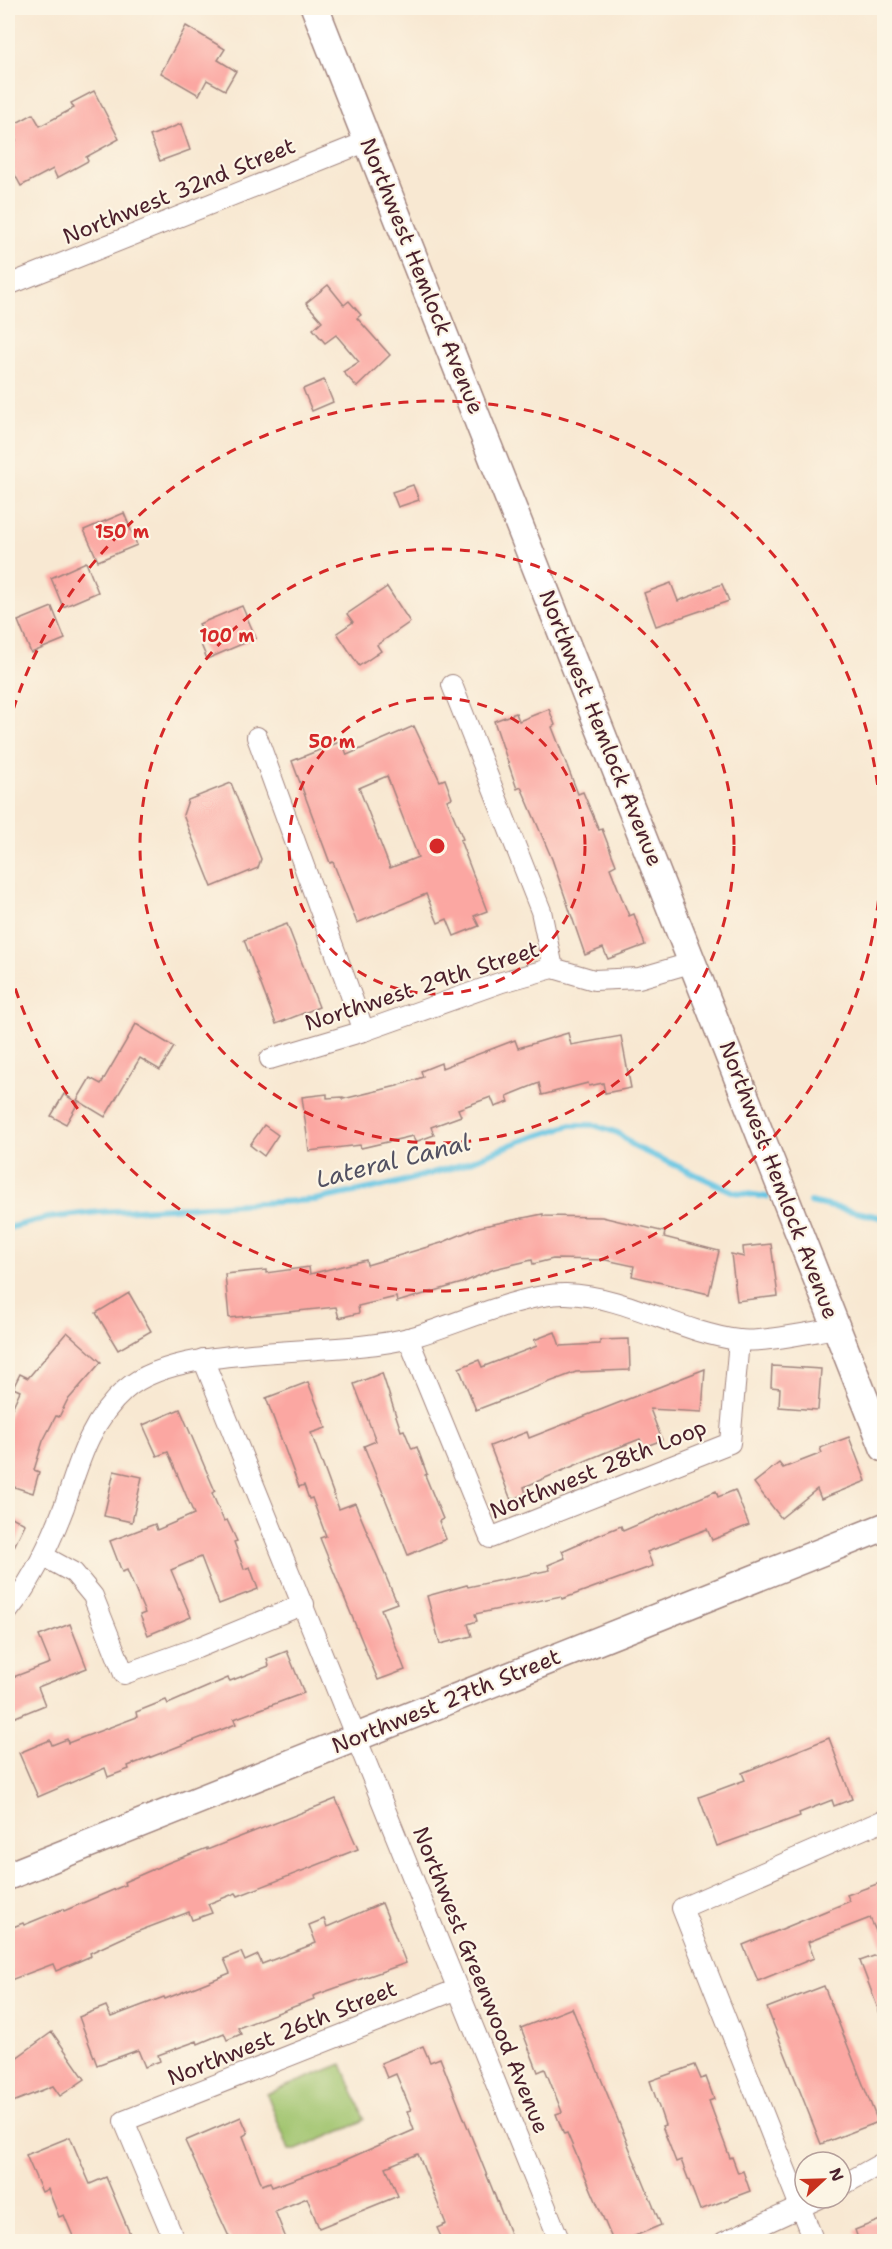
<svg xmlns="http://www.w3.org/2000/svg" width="892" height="2249" viewBox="0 0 892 2249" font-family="'Shantell Sans',sans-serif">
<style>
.green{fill:#a0c46e;stroke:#75724c;stroke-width:1.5}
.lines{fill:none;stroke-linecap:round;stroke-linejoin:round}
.stream{stroke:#64c4e3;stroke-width:6}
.building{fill:#fba7a2;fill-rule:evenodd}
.street-casing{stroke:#a1847e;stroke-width:22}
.secondary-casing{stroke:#a1847e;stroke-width:30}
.street{stroke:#fff;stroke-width:20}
.secondary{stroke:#fff;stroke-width:27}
.ring{fill:none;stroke:#d62828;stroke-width:3;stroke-dasharray:10 8}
.labels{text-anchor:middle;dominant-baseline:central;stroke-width:4.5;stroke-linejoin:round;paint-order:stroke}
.street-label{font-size:22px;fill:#4a1f2b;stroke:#fcf5e5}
.water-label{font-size:24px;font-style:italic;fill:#525162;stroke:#fcf5e5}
.centre{fill:#d62828;stroke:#fcf5e5;stroke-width:3}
.ring-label{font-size:18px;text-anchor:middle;font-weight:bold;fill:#d62828;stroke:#fcf5e5;stroke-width:4.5;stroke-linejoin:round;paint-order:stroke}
</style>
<rect width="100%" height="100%" fill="#fcf5e5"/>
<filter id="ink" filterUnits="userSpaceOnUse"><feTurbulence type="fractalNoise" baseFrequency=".0167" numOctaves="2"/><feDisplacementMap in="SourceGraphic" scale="12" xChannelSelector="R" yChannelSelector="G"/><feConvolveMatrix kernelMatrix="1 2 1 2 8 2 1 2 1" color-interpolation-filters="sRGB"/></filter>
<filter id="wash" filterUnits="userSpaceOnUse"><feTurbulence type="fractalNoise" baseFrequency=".008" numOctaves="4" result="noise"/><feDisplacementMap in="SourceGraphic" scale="24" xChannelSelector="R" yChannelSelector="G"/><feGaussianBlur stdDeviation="1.35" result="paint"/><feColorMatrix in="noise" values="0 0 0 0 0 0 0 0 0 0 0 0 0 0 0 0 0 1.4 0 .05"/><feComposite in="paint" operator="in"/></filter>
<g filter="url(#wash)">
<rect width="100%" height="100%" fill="#f8e8d2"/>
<!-- green -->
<path class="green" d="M 342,2064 L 364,2118 L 358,2124 L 296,2150 L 289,2150 L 267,2094 Z"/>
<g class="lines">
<!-- stream -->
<g class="stream">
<path d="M 810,1202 L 884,1218"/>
<path d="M 8,1228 L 47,1218 L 99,1212 L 315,1200 L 393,1184 L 461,1165 L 518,1142 L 571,1125 L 594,1125 L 618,1133 L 635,1147 L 734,1192 L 767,1197"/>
</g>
</g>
<g id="blocks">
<!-- building -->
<g class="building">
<path d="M 186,26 L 225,49 L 218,60 L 236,71 L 225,90 L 207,80 L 199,95 L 161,73 Z"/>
<path d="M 94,91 L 119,139 L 86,157 L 88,161 L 57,178 L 53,169 L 21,186 L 8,162 L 8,144 L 16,140 L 9,127 L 33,114 L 40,126 L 74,108 L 71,103 Z"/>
<path d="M 181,124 L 190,150 L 160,161 L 150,136 Z"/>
<path d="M 328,285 L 344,305 L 349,301 L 361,315 L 357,318 L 390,355 L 357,387 L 343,372 L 359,362 L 336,335 L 325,343 L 313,329 L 322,321 L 306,303 Z"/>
<path d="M 324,380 L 333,402 L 312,411 L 303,389 Z"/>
<path d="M 413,485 L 419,500 L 398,507 L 392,492 Z"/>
<path d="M 124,513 L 137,545 L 98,561 L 84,530 Z"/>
<path d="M 86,562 L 98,592 L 63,607 L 51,578 Z"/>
<path d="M 671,583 L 678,601 L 722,584 L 729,601 L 656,626 L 644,593 Z"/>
<path d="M 387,587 L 410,622 L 377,645 L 381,651 L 359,666 L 337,633 L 353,622 L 347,614 Z"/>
<path d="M 242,606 L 256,638 L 207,659 L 200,642 L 206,639 L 199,624 Z"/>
<path d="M 52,607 L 65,639 L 31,653 L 18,621 Z"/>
<path d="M 549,709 L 555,725 L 552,727 L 578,794 L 583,792 L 599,830 L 602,829 L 616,865 L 610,868 L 629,916 L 634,914 L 645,945 L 608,959 L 603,948 L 585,955 L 552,859 L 521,787 L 517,789 L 494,721 L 516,713 L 519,721 Z"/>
<path d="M 414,726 L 440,781 L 445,779 L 452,798 L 447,800 L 463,839 L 460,840 L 487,911 L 474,916 L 479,926 L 454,936 L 447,919 L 438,923 L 426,894 L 357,923 L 333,862 L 330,863 L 292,761 L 342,741 L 347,755 ZM 387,776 L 418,857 L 390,868 L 359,788 Z"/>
<path d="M 231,783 L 261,859 L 258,868 L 212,887 L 183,815 L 188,800 Z"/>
<path d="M 287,924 L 319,1007 L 276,1024 L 244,940 Z"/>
<path d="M 136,1024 L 174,1047 L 160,1070 L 140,1058 L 105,1117 L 77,1100 L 90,1078 L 101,1084 Z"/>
<path d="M 568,1033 L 571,1045 L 621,1036 L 631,1088 L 605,1093 L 603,1083 L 589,1086 L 588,1083 L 542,1095 L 539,1083 L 507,1096 L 509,1102 L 495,1107 L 491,1097 L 458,1109 L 461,1116 L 431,1127 L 434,1135 L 415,1142 L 413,1136 L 361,1148 L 360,1145 L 309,1151 L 302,1097 L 327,1094 L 327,1098 L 343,1097 L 343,1099 L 397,1086 L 423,1077 L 421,1071 L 441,1063 L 442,1068 L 515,1040 L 518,1048 Z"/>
<path d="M 64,1094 L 78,1103 L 66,1124 L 51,1116 Z"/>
<path d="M 264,1125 L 278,1135 L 264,1156 L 250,1145 Z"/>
<path d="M 543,1214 L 543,1216 L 602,1217 L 665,1232 L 664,1237 L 719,1251 L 709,1294 L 632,1276 L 634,1266 L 606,1260 L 553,1259 L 533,1264 L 532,1260 L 494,1269 L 462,1283 L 397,1302 L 396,1297 L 358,1306 L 359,1313 L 339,1318 L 336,1307 L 229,1318 L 225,1274 L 266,1270 L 266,1273 L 309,1267 L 310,1274 L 366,1260 L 367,1265 L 441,1243 L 479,1227 Z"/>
<path d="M 771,1244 L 778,1296 L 737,1301 L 731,1254 L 744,1257 L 743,1247 Z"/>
<path d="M 129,1293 L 151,1331 L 118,1350 L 96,1313 Z"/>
<path d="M 67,1332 L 101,1362 L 67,1401 L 59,1417 L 56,1416 L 43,1441 L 34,1470 L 39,1472 L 33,1493 L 8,1485 L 8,1417 L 20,1391 L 13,1388 L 20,1374 L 28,1378 Z"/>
<path d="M 555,1332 L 560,1346 L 600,1344 L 600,1340 L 629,1339 L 630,1370 L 576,1372 L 476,1410 L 459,1368 L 479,1360 L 482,1367 L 537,1346 L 534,1340 Z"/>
<path d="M 772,1366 L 821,1369 L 818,1410 L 779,1407 L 780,1388 L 771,1387 Z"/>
<path d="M 705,1369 L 702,1412 L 650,1409 L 662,1440 L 644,1447 L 640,1439 L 604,1453 L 524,1487 L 526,1494 L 511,1500 L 490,1446 L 527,1432 L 529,1438 Z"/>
<path d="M 382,1373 L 401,1431 L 404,1430 L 412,1449 L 417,1447 L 427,1474 L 425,1475 L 443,1519 L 439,1521 L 446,1539 L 408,1555 L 364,1446 L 376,1441 L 354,1384 Z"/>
<path d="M 308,1382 L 326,1428 L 311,1433 L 339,1509 L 355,1503 L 397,1603 L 381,1609 L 405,1670 L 378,1680 L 320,1538 L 326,1536 L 312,1498 L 309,1499 L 304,1485 L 299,1487 L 266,1398 Z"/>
<path d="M 180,1409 L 215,1491 L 212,1493 L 224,1521 L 227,1520 L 237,1541 L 234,1542 L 244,1569 L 250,1567 L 258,1589 L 219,1604 L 201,1557 L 171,1570 L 191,1617 L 148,1635 L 140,1615 L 145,1613 L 127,1570 L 122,1572 L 110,1541 L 155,1524 L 157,1530 L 194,1514 L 168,1452 L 157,1456 L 143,1425 Z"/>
<path d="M 849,1437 L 866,1481 L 821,1499 L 817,1489 L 781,1518 L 754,1483 L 779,1463 L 783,1468 L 822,1453 L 820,1448 Z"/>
<path d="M 114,1471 L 142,1477 L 132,1522 L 104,1516 Z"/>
<path d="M 735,1490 L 749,1525 L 712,1540 L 707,1529 L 647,1552 L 653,1566 L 562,1599 L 561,1596 L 475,1614 L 477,1621 L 468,1624 L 472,1636 L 440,1644 L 427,1596 L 467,1585 L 468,1587 L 550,1570 L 548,1565 L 565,1558 L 562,1551 L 589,1539 L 621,1526 L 623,1531 L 716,1491 L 718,1497 Z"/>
<path d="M 8,1515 L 25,1524 L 8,1559 Z"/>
<path d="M 70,1624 L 87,1668 L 38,1687 L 45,1705 L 8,1720 L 8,1679 L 50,1663 L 39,1636 Z"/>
<path d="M 287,1651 L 304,1693 L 234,1719 L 236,1724 L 128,1766 L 129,1769 L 108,1777 L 105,1768 L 38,1797 L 19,1753 L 50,1740 L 52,1745 L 67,1739 L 68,1743 L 137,1717 L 136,1712 L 166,1700 L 168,1704 L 228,1678 L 230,1681 L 269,1666 L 267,1659 Z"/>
<path d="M 829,1738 L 852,1799 L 834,1806 L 832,1800 L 799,1813 L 800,1816 L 717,1846 L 699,1797 L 745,1780 L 742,1773 Z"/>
<path d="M 336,1799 L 358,1849 L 238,1896 L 236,1893 L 208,1904 L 212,1913 L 192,1920 L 189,1912 L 131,1934 L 90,1953 L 91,1956 L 56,1971 L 53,1964 L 8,1981 L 8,1929 L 23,1923 L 24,1925 L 63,1909 L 64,1911 L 125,1885 L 124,1882 L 170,1862 L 207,1848 L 207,1850 Z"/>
<path d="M 885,1881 L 885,1951 L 870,1918 L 808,1942 L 814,1958 L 758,1981 L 743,1945 L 850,1901 L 847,1895 Z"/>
<path d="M 382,1903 L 406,1963 L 313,1996 L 314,1999 L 238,2028 L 241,2034 L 227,2040 L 224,2033 L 198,2044 L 197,2041 L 158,2055 L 160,2061 L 145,2067 L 138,2050 L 97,2065 L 79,2017 L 106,2006 L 111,2017 L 164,1997 L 165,1999 L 230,1973 L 224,1959 L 241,1952 L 245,1961 L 258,1955 L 262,1964 L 316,1943 L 309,1925 L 324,1919 L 327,1927 Z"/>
<path d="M 885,1952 L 885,2022 L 883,2022 L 860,1961 Z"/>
<path d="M 824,1986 L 878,2122 L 821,2144 L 767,2008 Z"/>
<path d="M 572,2008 L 661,2225 L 623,2241 L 613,2241 L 567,2133 L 564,2134 L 556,2114 L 562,2112 L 545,2069 L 538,2072 L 521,2028 Z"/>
<path d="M 52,2032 L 85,2079 L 60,2096 L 53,2086 L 8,2104 L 8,2064 Z"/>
<path d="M 423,2046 L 430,2062 L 440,2058 L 513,2241 L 443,2241 L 437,2228 L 446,2224 L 418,2154 L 386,2167 L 398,2196 L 319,2228 L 307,2198 L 275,2211 L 287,2241 L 231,2241 L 185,2141 L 241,2117 L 248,2133 L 243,2136 L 262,2185 L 270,2182 L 272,2187 L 336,2164 L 414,2130 L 407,2111 L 411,2110 L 396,2074 L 387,2078 L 381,2063 Z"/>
<path d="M 695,2065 L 701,2079 L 706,2077 L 714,2099 L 709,2101 L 730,2158 L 732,2157 L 738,2173 L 743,2171 L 750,2191 L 700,2210 L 681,2160 L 676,2162 L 662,2126 L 665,2125 L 650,2081 Z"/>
<path d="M 70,2137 L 90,2184 L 106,2177 L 133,2241 L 75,2241 L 64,2215 L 59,2217 L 48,2189 L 42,2192 L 26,2155 Z"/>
<path d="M 885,2218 L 885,2241 L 859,2241 L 855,2230 Z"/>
</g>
</g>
</g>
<g filter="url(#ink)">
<use href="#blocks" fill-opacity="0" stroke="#a1847e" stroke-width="1.5"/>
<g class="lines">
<defs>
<g id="street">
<path d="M 8,285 L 368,141"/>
<path d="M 452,685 L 541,911 L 553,968"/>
<path d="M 257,737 L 364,1031"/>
<path d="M 270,1059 L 364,1031 L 502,982 L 553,968 L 594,980 L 639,978 L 694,962"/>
<path d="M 408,1338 L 490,1538 L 730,1443 L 739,1340"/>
<path d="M 203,1359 L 560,2242"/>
<path d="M 43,1556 L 74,1573 L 93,1596 L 124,1674 L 197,1648 L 304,1604"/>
<path d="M 8,1611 C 33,1580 50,1544 64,1507 C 79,1463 89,1422 125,1390 C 178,1341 334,1358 409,1338 C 454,1326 521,1293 566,1294 C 628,1296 678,1332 738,1340 C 763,1343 810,1332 836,1328"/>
<path d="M 841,2186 L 884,2162"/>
<path d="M 175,2242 L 124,2121 L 458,1989"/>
<path d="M 724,2242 L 820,2198"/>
<path d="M 814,2242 L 682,1908 L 884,1820"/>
</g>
<g id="secondary">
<path d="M 315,8 L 884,1448"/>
<path d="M 8,1876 L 884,1527"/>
</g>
</defs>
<!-- street casing -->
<use href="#street" class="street-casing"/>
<!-- secondary casing -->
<use href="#secondary" class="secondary-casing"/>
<!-- street -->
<use href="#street" class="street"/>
<!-- secondary -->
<use href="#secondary" class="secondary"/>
</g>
</g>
<!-- distance rings -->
<g class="ring">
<circle cx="437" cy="846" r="148"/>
<circle cx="437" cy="846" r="297"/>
<path d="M8 727A445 445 0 1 1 8 965"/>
</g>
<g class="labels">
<!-- street labels -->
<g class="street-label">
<text transform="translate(179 191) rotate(-22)">Northwest 32nd Street</text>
<text transform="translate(422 276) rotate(68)">Northwest Hemlock Avenue</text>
<text transform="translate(601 728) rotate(68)">Northwest Hemlock Avenue</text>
<text transform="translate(422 986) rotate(-18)">Northwest 29th Street</text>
<text transform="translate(779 1180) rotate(69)">Northwest Hemlock Avenue</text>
<text transform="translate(598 1469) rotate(-22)">Northwest 28th Loop</text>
<text transform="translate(446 1701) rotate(-22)">Northwest 27th Street</text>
<text transform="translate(481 1980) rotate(68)">Northwest Greenwood Avenue</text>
<text transform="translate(282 2033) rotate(-22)">Northwest 26th Street</text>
</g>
<!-- water labels -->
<g class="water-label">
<text transform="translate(393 1161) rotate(-14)">Lateral Canal</text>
</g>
</g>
<circle cx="437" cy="846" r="9" class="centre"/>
<g class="ring-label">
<text x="122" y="538">150 m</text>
<text x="227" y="642">100 m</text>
<text x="332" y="748">50 m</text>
</g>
<!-- margin -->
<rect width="892" height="2249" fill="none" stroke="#fcf5e5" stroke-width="30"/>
<!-- north arrow -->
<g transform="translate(823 2180) rotate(68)"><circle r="28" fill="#fcf5e5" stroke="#b59f9b" stroke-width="1.5"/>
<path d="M0-4.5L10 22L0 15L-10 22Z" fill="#c8321e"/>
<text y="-9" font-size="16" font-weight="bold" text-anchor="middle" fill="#4a1f2b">N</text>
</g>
</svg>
